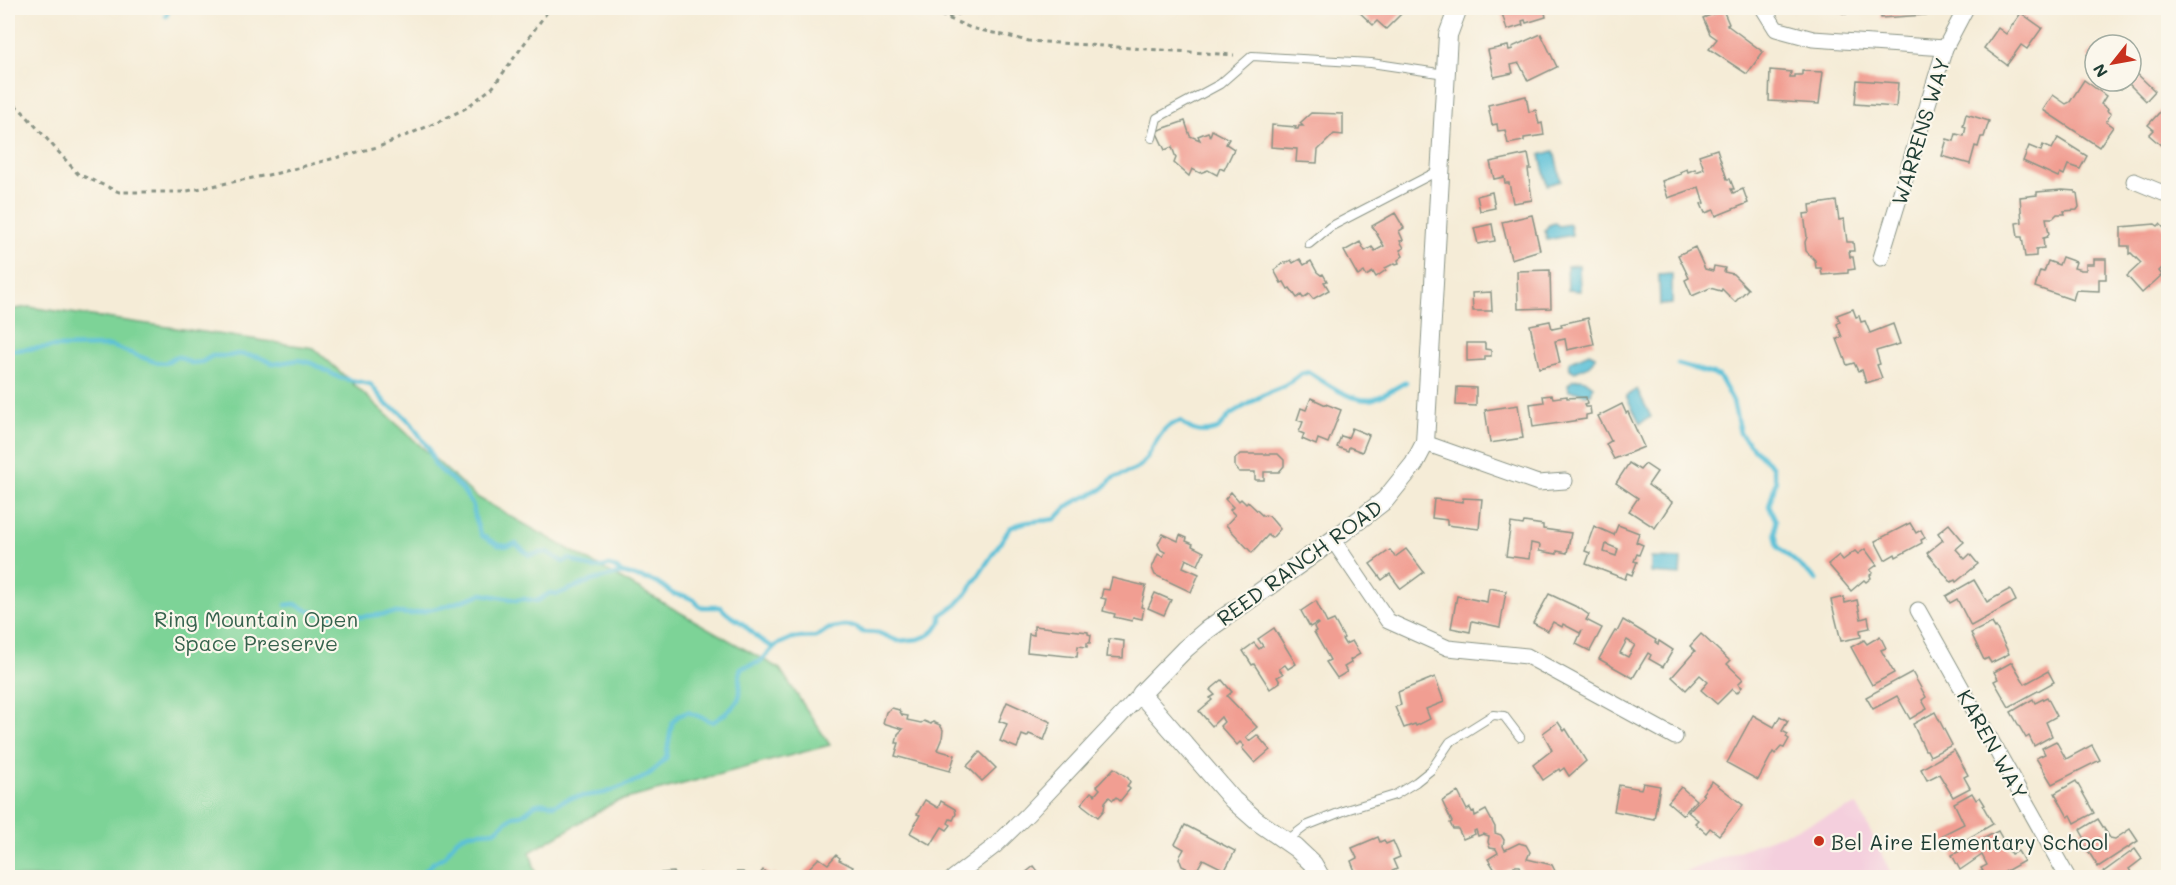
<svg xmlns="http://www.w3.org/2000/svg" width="2176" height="885" viewBox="0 0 2176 885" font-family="Mali,sans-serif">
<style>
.built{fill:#f4cfdd}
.green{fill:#7dd397;stroke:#4e8866;stroke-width:1.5}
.water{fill:#5ac0d7;stroke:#3c7e86;stroke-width:1.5}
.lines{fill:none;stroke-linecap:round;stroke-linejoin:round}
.stream{stroke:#5ac0d7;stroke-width:4.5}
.building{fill:#f19e92;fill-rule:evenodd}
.service-casing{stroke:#8a9486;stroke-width:10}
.minor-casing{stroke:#8a9486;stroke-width:17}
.tertiary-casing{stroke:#8a9486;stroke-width:20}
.path{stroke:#8a9486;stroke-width:3;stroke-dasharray:4.5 4.5;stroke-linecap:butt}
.service{stroke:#fff;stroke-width:8}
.minor{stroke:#fff;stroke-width:15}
.tertiary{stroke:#fff;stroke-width:18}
.poi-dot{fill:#c8321e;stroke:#fbf7ec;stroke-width:2}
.labels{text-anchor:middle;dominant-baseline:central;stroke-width:4.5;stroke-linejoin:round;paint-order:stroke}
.street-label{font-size:21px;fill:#1f3d34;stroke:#fbf7ec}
.park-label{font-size:21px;fill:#36624d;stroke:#fbf7ec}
.poi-label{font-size:21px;fill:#1f3d34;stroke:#fbf7ec;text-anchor:start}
</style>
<rect width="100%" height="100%" fill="#fbf7ec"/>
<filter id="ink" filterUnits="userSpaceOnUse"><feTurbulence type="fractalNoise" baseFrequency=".0167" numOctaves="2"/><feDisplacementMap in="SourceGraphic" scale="12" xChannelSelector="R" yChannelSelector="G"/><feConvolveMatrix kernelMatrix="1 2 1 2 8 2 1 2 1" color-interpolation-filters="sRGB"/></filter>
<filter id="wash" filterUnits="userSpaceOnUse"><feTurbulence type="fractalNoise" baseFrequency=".008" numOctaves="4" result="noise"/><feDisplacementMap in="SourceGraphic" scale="24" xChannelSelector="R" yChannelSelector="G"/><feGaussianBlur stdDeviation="1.35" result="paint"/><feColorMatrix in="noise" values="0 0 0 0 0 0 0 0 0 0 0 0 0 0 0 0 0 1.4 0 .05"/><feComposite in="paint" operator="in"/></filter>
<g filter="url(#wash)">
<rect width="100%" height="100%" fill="#f5ecd7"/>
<!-- built -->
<path class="built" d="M 1857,805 L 1893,877 L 1672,877 Z"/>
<!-- green -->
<path class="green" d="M 29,307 L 314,348 L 475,496 L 780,669 L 830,745 L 615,802 L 530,852 L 537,877 L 8,877 L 8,310 Z"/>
<!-- water -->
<g class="water">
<path d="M 1554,151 L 1561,181 L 1547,185 L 1540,155 Z"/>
<path d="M 1555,223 L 1559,226 L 1570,224 L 1572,235 L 1547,240 L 1545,230 L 1549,225 Z"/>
<path d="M 1579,265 L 1580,291 L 1568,290 L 1567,266 Z"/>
<path d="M 1672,274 L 1672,304 L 1660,305 L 1659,275 Z"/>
<path d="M 1589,353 L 1595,356 L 1595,359 L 1589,366 L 1575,372 L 1570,369 L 1569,362 Z"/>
<path d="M 1579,379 L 1585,380 L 1593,386 L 1591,394 L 1585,395 L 1580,392 L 1569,391 L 1568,385 L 1573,380 Z"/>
<path d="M 1637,389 L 1651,417 L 1640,423 L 1626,396 Z"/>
<path d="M 1651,558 L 1681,559 L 1680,575 L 1651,573 Z"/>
</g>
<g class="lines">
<!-- stream -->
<g class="stream">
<path d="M 403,14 L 407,8"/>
<path d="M 166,16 L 169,8"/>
<path d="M 8,349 L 15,350 L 52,347 L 111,346 L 155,362 L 165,363 L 175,357 L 180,357 L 191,363 L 202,362 L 212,356 L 229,356 L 238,354 L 259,357 L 274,364 L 298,360 L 311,363 L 340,378 L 370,384 L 388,406 L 399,411 L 411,423 L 429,449 L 435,465 L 462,489 L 473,506 L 476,522 L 481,535 L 498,545 L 507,546 L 516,544 L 529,555 L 547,552 L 563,562 L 570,559 C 576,561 583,565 589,567 C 605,571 606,559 622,573"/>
<path d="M 1678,364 L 1719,376 L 1733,401 L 1740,433 L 1750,445 L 1772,466 L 1776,481 L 1769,506 L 1776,521 L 1775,533 L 1778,547 L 1817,580"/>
<path d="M 286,605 L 295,604 L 307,610 L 339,619 L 396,613 L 411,614 L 446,606 L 482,594 L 516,600 L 524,599 L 537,601 L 550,593 L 558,594 L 591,581 L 622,573 L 650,580 L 663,586 L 673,594 L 685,596 L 694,600 L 700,607 L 721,607 C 729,618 735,617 743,624 C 754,634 760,642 773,647"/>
<path d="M 417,878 L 433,863 L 445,856 L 457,839 L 469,833 L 495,831 L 513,816 L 522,815 L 535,805 L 543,803 L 554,805 L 570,798 L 605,793 L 641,779 L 652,772 L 666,758 L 672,723 L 678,716 L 688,712 L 713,722 C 723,715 739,706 740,693 C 741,684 737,677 741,668 L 760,662 L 776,645 L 792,638 L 816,637 L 828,629 L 844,626 L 856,627 L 862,632 L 879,633 L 898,641 L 919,639 L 929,635 L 937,628 L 941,622 L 941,615 L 956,605 L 967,593 L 1010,528 C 1024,520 1039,522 1055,519 C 1060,515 1063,510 1068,506 C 1078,498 1091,496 1102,489 C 1106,487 1108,482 1112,479 C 1121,473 1133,473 1141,465 C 1155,451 1158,424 1181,421 C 1192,433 1203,434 1218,429 L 1230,415 L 1263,395 L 1283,387 L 1301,374 L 1309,372 C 1324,382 1354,404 1373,399 C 1384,396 1396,387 1406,382"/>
</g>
</g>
<g id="blocks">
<!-- building -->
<g class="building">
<path d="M 1355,8 L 1396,8 L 1402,13 L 1386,29 L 1377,21 L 1373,25 Z"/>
<path d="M 1524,8 L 1544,8 L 1546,17 L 1526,23 L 1525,20 L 1522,21 L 1523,25 L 1507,30 L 1502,13 Z"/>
<path d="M 1829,8 L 1849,8 L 1846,14 Z"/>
<path d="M 1881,8 L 1939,8 L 1939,14 L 1881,18 Z"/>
<path d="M 1723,10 L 1729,24 L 1727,25 L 1763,52 L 1747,74 L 1709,49 L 1717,39 L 1710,34 L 1703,18 Z"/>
<path d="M 2021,13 L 2042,28 L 2027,49 L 2021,45 L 2007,65 L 1984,48 L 1998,28 L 2006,34 Z"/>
<path d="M 1541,34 L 1557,67 L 1528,81 L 1519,63 L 1511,65 L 1513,73 L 1494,77 L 1488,50 L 1508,46 L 1509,50 L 1513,49 L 1512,47 Z"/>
<path d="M 2094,48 L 2095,49 L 2095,65 L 2087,55 Z"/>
<path d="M 2131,68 L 2155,91 L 2146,101 L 2128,83 L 2121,89 L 2116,84 L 2114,87 L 2108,81 L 2131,81 Z"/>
<path d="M 1770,70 L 1791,72 L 1790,77 L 1795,77 L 1795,75 L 1802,75 L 1802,71 L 1823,72 L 1819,104 L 1769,101 Z"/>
<path d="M 1857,80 L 1898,83 L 1896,107 L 1855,104 Z"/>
<path d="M 2084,80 L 2106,96 L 2101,104 L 2108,109 L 2107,111 L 2111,114 L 2106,122 L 2113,127 L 2099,147 L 2043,110 L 2053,95 L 2066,104 L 2070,102 Z"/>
<path d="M 1526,96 L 1529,112 L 1536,110 L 1539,124 L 1542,123 L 1544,135 L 1524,138 L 1524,141 L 1508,144 L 1505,130 L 1498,131 L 1497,124 L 1492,125 L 1488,105 Z"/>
<path d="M 2168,103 L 2168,142 L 2163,147 L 2149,135 L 2154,130 L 2148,125 Z"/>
<path d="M 1311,113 L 1343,114 L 1343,135 L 1334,134 L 1318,150 L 1317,163 L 1296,162 L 1297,149 L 1271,147 L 1272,125 L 1296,127 L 1295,129 L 1298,129 L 1299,126 L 1303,126 L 1300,123 Z"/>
<path d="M 1966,114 L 1989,121 L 1984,137 L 1981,137 L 1978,147 L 1975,146 L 1970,164 L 1942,156 L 1947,139 L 1954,141 L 1956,134 L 1964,136 L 1966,127 L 1963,126 Z"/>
<path d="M 1185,121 L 1190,136 L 1200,140 L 1198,136 L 1208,132 L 1210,136 L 1212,130 L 1229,139 L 1226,144 L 1234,149 L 1224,170 L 1220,168 L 1217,175 L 1208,170 L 1200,173 L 1192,169 L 1189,176 L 1174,163 L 1176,158 L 1172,147 L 1165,150 L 1156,131 Z"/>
<path d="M 2058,138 L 2087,156 L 2080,169 L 2068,165 L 2064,175 L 2060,173 L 2058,177 L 2023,161 L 2029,146 L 2041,151 L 2043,145 L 2052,149 Z"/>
<path d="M 1717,149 L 1727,179 L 1730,179 L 1734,189 L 1731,189 L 1733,193 L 1743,189 L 1748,203 L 1716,216 L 1714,210 L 1705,213 L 1701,204 L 1704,203 L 1699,187 L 1668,198 L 1662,181 L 1681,174 L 1680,172 L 1687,169 L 1688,172 L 1695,169 L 1696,172 L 1704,169 L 1699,155 Z"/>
<path d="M 1528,154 L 1531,169 L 1528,169 L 1532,200 L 1513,203 L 1509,183 L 1505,183 L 1504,177 L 1494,179 L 1490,162 Z"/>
<path d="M 2062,190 L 2075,191 L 2075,193 L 2077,193 L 2079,207 L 2077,210 L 2064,211 L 2065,214 L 2057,214 L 2053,218 L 2046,218 L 2049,234 L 2047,237 L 2043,238 L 2044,248 L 2036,249 L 2036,256 L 2025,257 L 2022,237 L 2018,237 L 2016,223 L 2022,222 L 2020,197 L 2037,195 L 2037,192 Z"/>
<path d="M 1492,192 L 1495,208 L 1480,211 L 1477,196 Z"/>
<path d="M 1836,201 L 1839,220 L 1844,219 L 1847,242 L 1853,242 L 1854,251 L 1849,251 L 1850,257 L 1853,257 L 1855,269 L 1848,270 L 1848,273 L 1822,275 L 1821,268 L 1816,268 L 1815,260 L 1806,251 L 1805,242 L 1807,237 L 1804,214 L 1811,213 L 1810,205 Z"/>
<path d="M 1395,213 L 1404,228 L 1399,231 L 1403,240 L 1400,241 L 1404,248 L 1400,250 L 1403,256 L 1398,260 L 1399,263 L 1396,264 L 1395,263 L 1385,268 L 1386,270 L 1376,277 L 1373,272 L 1366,276 L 1364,272 L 1358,276 L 1344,251 L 1360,242 L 1365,251 L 1372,247 L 1375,251 L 1384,246 L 1372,226 Z"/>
<path d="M 1532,215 L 1540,250 L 1511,259 L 1502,222 Z"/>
<path d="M 1492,224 L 1495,241 L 1478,244 L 1474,228 Z"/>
<path d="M 2155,224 L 2158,226 L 2160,224 L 2166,230 L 2168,229 L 2168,255 L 2162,261 L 2165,265 L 2159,271 L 2162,275 L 2142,293 L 2127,276 L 2141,263 L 2131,253 L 2129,254 L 2129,246 L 2121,246 L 2121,227 Z"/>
<path d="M 1695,247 L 1705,269 L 1713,271 L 1714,266 L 1725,268 L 1724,272 L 1733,274 L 1748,289 L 1735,302 L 1722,289 L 1721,291 L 1710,288 L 1692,296 L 1685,280 L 1689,278 L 1678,255 Z"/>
<path d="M 2062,257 L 2076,262 L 2074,268 L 2081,270 L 2086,270 L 2086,264 L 2094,264 L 2094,259 L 2106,259 L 2106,279 L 2099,279 L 2099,291 L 2076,290 L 2073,300 L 2035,287 L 2040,271 L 2044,272 L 2048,261 L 2059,265 Z"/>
<path d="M 1300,259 L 1304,265 L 1311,261 L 1317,272 L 1321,275 L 1323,274 L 1327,281 L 1324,282 L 1329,290 L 1313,299 L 1309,294 L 1303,298 L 1301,295 L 1297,298 L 1290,288 L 1288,289 L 1284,282 L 1281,283 L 1274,270 L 1285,262 L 1286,263 L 1291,260 L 1293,263 Z"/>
<path d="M 1550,270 L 1551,308 L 1518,309 L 1517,271 Z"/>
<path d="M 1491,292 L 1492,311 L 1473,311 L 1472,293 Z"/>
<path d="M 1853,309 L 1856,317 L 1859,316 L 1861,322 L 1865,321 L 1870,333 L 1893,324 L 1900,344 L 1876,351 L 1880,364 L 1877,365 L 1882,378 L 1866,383 L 1862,370 L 1858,371 L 1854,363 L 1847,365 L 1837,339 L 1842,337 L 1837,324 L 1840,322 L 1837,315 Z"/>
<path d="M 1588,318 L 1594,344 L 1567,350 L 1565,339 L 1555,341 L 1560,363 L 1539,368 L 1530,325 L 1550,321 L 1552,329 L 1562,327 L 1561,324 Z"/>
<path d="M 1467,343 L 1485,343 L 1485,349 L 1491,350 L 1491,356 L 1485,356 L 1485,360 L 1467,361 Z"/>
<path d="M 1457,387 L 1476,388 L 1476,406 L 1456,405 Z"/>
<path d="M 1552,395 L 1553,398 L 1567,396 L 1567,398 L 1586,397 L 1587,404 L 1584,405 L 1585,407 L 1590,407 L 1591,414 L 1586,415 L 1586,419 L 1533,427 L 1530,404 L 1544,402 L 1543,396 Z"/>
<path d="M 1311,398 L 1326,405 L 1326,404 L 1341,410 L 1328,443 L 1318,439 L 1316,445 L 1302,439 L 1304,434 L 1299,432 L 1303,422 L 1297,420 L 1301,408 L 1306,410 Z"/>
<path d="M 1622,404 L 1626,413 L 1628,412 L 1644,447 L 1614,459 L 1606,444 L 1611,441 L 1598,416 Z"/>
<path d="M 1518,405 L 1523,438 L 1490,443 L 1485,410 Z"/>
<path d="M 1352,428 L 1369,435 L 1362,452 L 1349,447 L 1348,451 L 1337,447 L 1341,436 L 1348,438 Z"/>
<path d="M 1240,454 L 1278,454 L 1284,460 L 1284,466 L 1279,472 L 1264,472 L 1264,480 L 1255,480 L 1255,472 L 1239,472 L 1235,467 L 1235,459 Z"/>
<path d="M 1629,463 L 1640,470 L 1645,464 L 1657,472 L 1648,485 L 1672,502 L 1655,528 L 1629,511 L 1638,498 L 1616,483 Z"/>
<path d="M 1231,492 L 1239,501 L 1241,499 L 1246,504 L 1248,502 L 1263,516 L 1265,515 L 1269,516 L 1280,529 L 1272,538 L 1268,535 L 1252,553 L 1226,525 L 1235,515 L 1230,510 L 1233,507 L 1225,499 Z"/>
<path d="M 1463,498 L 1482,499 L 1479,529 L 1447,525 L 1447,520 L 1432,518 L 1434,499 L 1463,502 Z"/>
<path d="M 1524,522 L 1543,525 L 1543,529 L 1571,533 L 1567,553 L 1557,551 L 1557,554 L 1539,551 L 1540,545 L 1531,543 L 1529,559 L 1506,556 L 1511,523 L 1523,525 Z"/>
<path d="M 1910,523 L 1916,533 L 1921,530 L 1925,538 L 1921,540 L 1922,543 L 1896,557 L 1895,554 L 1885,560 L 1875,541 Z"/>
<path d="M 1949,524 L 1964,542 L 1956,549 L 1965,559 L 1970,554 L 1978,564 L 1956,582 L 1955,580 L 1951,582 L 1927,553 L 1943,540 L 1938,533 Z"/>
<path d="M 1618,525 L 1639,533 L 1636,542 L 1643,545 L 1639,555 L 1637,554 L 1634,561 L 1637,562 L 1632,575 L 1627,573 L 1625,579 L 1586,564 L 1590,553 L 1585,551 L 1594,526 L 1614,535 ZM 1606,544 L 1618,549 L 1616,556 L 1604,552 Z"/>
<path d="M 1163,534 L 1178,541 L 1180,535 L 1187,538 L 1186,541 L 1193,544 L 1192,546 L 1204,552 L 1198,565 L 1186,559 L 1183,567 L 1199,574 L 1191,592 L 1155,575 L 1152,568 L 1158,554 L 1163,557 L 1165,552 L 1161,550 L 1158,544 Z"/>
<path d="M 1406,549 L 1424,572 L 1401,589 L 1390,574 L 1382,580 L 1370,564 L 1390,550 L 1395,557 Z"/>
<path d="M 1865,549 L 1877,565 L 1870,570 L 1873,573 L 1870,575 L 1871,578 L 1866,582 L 1864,580 L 1851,591 L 1828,564 L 1839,555 L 1843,560 L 1855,551 L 1858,554 Z"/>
<path d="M 1112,578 L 1146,586 L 1141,607 L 1144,608 L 1142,619 L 1133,617 L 1132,621 L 1114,617 L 1115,614 L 1103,611 L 1106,599 L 1101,598 L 1103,589 L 1109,590 Z"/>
<path d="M 1974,580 L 1987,602 L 2010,589 L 2016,601 L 1971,626 L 1957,599 L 1950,603 L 1946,596 Z"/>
<path d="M 1489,588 L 1506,591 L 1500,627 L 1472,621 L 1470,632 L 1451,628 L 1457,596 L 1487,602 Z"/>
<path d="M 1155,593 L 1171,600 L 1164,615 L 1148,608 Z"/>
<path d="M 1549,594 L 1579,608 L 1589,615 L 1586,620 L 1602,628 L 1590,651 L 1576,644 L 1582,630 L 1580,633 L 1563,624 L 1562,627 L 1553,622 L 1548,631 L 1533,623 Z"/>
<path d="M 1844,597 L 1845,603 L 1857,600 L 1861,619 L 1868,617 L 1870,628 L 1860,630 L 1861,637 L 1841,641 L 1831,600 Z"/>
<path d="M 1316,601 L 1327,623 L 1334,620 L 1344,638 L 1342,639 L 1345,644 L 1352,641 L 1360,654 L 1350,660 L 1351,663 L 1344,667 L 1347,672 L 1337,678 L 1326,662 L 1330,660 L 1314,632 L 1316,631 L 1314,627 L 1318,624 L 1317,623 L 1310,627 L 1301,611 Z"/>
<path d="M 1623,620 L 1656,640 L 1655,642 L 1658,644 L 1659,641 L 1673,650 L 1663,667 L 1649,659 L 1651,655 L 1648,653 L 1633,678 L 1599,659 L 1615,631 L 1617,632 ZM 1627,640 L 1635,645 L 1628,657 L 1620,653 Z"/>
<path d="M 1992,623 L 1995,628 L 1996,627 L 2009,654 L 1991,663 L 1988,658 L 1984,660 L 1971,633 Z"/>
<path d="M 1034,626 L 1088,632 L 1088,634 L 1091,635 L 1090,643 L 1087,643 L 1087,647 L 1078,646 L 1077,657 L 1027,652 L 1029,634 L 1034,635 Z"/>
<path d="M 1274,628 L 1296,664 L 1288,669 L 1285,665 L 1279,669 L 1283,674 L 1277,677 L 1280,682 L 1270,689 L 1254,664 L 1252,665 L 1243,651 L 1254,643 L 1259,649 L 1263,646 L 1258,639 Z"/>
<path d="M 1701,634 L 1730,661 L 1727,664 L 1743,679 L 1738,684 L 1742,687 L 1737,693 L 1732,689 L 1717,704 L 1701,690 L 1708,682 L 1700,675 L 1686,690 L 1672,677 L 1695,651 L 1690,646 Z"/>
<path d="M 1880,636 L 1886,648 L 1881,650 L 1894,673 L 1872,685 L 1851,647 L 1864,640 L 1867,644 Z"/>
<path d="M 1109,639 L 1124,641 L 1123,658 L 1107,657 Z"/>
<path d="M 2012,662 L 2025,684 L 2048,671 L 2054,682 L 2009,707 L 1994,681 L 1998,679 L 1994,672 Z"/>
<path d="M 1912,672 L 1926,697 L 1922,700 L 1927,709 L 1910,719 L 1897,696 L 1873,709 L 1866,697 Z"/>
<path d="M 1435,677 L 1444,702 L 1426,709 L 1430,719 L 1416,726 L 1415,724 L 1404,728 L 1395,707 L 1401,705 L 1398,692 Z"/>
<path d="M 1222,680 L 1232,692 L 1227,696 L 1257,727 L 1246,737 L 1249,741 L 1257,735 L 1270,750 L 1255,763 L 1242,748 L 1244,746 L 1240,742 L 1237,745 L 1220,726 L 1224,722 L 1221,717 L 1212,726 L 1199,711 L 1212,700 L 1210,698 L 1215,695 L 1210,690 Z"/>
<path d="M 2047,697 L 2057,716 L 2046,722 L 2052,736 L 2034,746 L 2029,736 L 2026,738 L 2011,712 L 2033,699 L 2035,703 Z"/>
<path d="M 1007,702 L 1051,722 L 1044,740 L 1029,734 L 1027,737 L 1022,735 L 1017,748 L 1000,741 L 1007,724 L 999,721 Z"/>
<path d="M 892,708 L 899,710 L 902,715 L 908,716 L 907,720 L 921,723 L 924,721 L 931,724 L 933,722 L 940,725 L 943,730 L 942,738 L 937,750 L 955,755 L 950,771 L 895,756 L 899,743 L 896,743 L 898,734 L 903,729 L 883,723 L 886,712 Z"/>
<path d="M 1935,712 L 1952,745 L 1930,756 L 1927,750 L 1925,750 L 1913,724 Z"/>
<path d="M 1753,715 L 1774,727 L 1780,716 L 1788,721 L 1782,731 L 1788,734 L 1786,737 L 1789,739 L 1784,748 L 1781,747 L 1775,754 L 1773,752 L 1758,780 L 1727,763 Z"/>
<path d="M 1558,722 L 1564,731 L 1566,729 L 1586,761 L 1569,776 L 1564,768 L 1560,771 L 1559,769 L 1543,780 L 1533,765 L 1552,750 L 1543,733 Z"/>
<path d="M 2056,741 L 2066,759 L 2092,745 L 2100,760 L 2052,784 L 2036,758 L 2045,754 L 2042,748 Z"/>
<path d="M 1954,750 L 1968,775 L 1964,777 L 1970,788 L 1953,797 L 1939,774 L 1927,780 L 1921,769 Z"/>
<path d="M 980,752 L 996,768 L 982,781 L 967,766 Z"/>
<path d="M 1114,768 L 1128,778 L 1130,782 L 1127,786 L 1130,789 L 1120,801 L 1116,797 L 1113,800 L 1109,797 L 1105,802 L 1104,810 L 1098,817 L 1081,804 L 1091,792 L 1095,795 L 1100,789 L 1097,786 Z"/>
<path d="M 1712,781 L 1743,805 L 1719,835 L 1710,828 L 1706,833 L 1695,823 L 1698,820 L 1688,812 L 1704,795 L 1702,794 Z"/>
<path d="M 2076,781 L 2094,813 L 2075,823 L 2071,815 L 2068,817 L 2055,793 Z"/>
<path d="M 1643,783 L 1660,786 L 1654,819 L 1614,811 L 1619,785 L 1641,789 Z"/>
<path d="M 1681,787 L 1696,800 L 1683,815 L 1668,802 Z"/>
<path d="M 1458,792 L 1467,810 L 1470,808 L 1472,812 L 1474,811 L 1475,816 L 1486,810 L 1495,827 L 1495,833 L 1501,835 L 1504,840 L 1503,846 L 1505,850 L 1519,843 L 1526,845 L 1530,852 L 1527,859 L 1552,865 L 1556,873 L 1554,878 L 1535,878 L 1533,875 L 1522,871 L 1520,866 L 1514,866 L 1514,869 L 1508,869 L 1498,875 L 1488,859 L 1498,853 L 1496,849 L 1490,848 L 1488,842 L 1489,836 L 1483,834 L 1478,836 L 1476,830 L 1474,831 L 1475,834 L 1463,839 L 1458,829 L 1453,829 L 1450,823 L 1452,822 L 1442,801 Z"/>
<path d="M 1972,793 L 1976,800 L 1980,797 L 1985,805 L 1983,806 L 1993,824 L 1950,849 L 1942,835 L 1964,824 L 1954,803 Z"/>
<path d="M 925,800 L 938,808 L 941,801 L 955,809 L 956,814 L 953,820 L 950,819 L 948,823 L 951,825 L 947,830 L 942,827 L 931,845 L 910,833 L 920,815 L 917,814 Z"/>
<path d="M 2098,819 L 2110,838 L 2115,839 L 2130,829 L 2138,841 L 2098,867 L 2082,841 L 2085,839 L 2080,830 Z"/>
<path d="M 1185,825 L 1235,851 L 1225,870 L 1203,859 L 1198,868 L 1190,870 L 1182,866 L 1179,858 L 1184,849 L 1175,844 Z"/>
<path d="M 1998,831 L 2011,854 L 2018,851 L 2024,861 L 1994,878 L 1983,878 L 1980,872 L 1983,871 L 1981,868 L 1987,865 L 1982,855 L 1960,870 L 1952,855 Z"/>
<path d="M 1378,837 L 1380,842 L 1384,840 L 1386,844 L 1393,841 L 1400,857 L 1393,860 L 1397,869 L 1377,878 L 1366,878 L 1364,873 L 1357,876 L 1351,861 L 1357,858 L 1352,848 Z"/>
<path d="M 2135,849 L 2142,859 L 2129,869 L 2135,878 L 2105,878 L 2102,873 Z"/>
<path d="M 836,855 L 840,858 L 839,860 L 853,867 L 846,878 L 807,878 L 804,873 L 819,858 L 828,864 Z"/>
<path d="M 1034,866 L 1043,878 L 1019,878 Z"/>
<path d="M 763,870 L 772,877 L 774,873 L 779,878 L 757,878 Z"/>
<path d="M 2015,871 L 2019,878 L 2005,878 Z"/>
<path d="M 674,872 L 675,878 L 662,878 L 661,873 Z"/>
<path d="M 736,872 L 743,872 L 750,878 L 732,878 Z"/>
<path d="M 700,873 L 714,877 L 714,878 L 699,878 Z"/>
</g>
</g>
</g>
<g filter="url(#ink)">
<use href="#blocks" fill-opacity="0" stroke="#8a9486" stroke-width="1.5"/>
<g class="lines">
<defs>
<g id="service">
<path d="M 1152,138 L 1157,118 L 1220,84 L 1252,56 L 1371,63 L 1445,74"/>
<path d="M 1309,244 L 1330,227 L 1438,171"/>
<path d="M 1286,841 L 1306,826 L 1346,810 L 1395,795 L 1416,782 L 1431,770 L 1450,742 L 1493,715 L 1504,716 L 1520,737"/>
</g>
<g id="minor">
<path d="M 1763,8 L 1776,29 L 1813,39 L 1945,48"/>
<path d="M 2134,181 L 2168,195"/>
<path d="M 1881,258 L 1945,48 L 1966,8"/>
<path d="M 1425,443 L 1538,483 L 1565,481"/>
<path d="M 1333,540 L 1388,621 L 1448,648 L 1527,656 L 1675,737"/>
<path d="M 1918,610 L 2068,878"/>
<path d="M 953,878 L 996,845 L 1028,814 L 1141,694"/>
</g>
<path id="tertiary" d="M 1321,878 L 1313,864 L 1296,848 L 1257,821 L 1233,800 L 1141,694 L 1185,649 L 1207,630 L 1333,540 L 1385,500 L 1414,464 L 1425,443 L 1448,35 L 1458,8"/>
</defs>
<!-- service casing -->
<use href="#service" class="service-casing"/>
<!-- minor casing -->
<use href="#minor" class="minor-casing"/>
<!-- tertiary casing -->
<use href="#tertiary" class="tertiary-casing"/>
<!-- path -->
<g class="path">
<path d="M 924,8 L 971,28 L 1029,41 L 1234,55"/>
<path d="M 948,17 L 980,8"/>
<path d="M 8,99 L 23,112 L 78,174 L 119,192 L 182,192 L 278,173 L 381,146 L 438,122 L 466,108 L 493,87 L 550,8"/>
</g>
<!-- service -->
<use href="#service" class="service"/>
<!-- minor -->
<use href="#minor" class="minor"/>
<!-- tertiary -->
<use href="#tertiary" class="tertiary"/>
</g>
</g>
<!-- markers -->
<circle class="poi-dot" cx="1819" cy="841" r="6"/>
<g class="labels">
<!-- street labels -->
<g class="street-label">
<text transform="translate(1920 131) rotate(-73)">WARRENS WAY</text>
<text transform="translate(1299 562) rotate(-36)">REED RANCH ROAD</text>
<text transform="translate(1993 744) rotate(61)">KAREN WAY</text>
</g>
<!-- park labels -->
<g class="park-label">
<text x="256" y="618">Ring Mountain Open<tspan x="256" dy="24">Space Preserve</tspan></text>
</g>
<!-- poi labels -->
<g class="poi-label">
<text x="1831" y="841">Bel Aire Elementary School</text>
</g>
</g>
<!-- margin -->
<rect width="2176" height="885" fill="none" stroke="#fbf7ec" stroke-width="30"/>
<!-- north arrow -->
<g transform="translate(2113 63) rotate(239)"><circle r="28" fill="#fbf7ec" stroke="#a3ada2" stroke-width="1.5"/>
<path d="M0-4.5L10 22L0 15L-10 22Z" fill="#c8321e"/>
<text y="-9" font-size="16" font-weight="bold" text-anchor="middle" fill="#1f3d34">N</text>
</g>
</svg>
